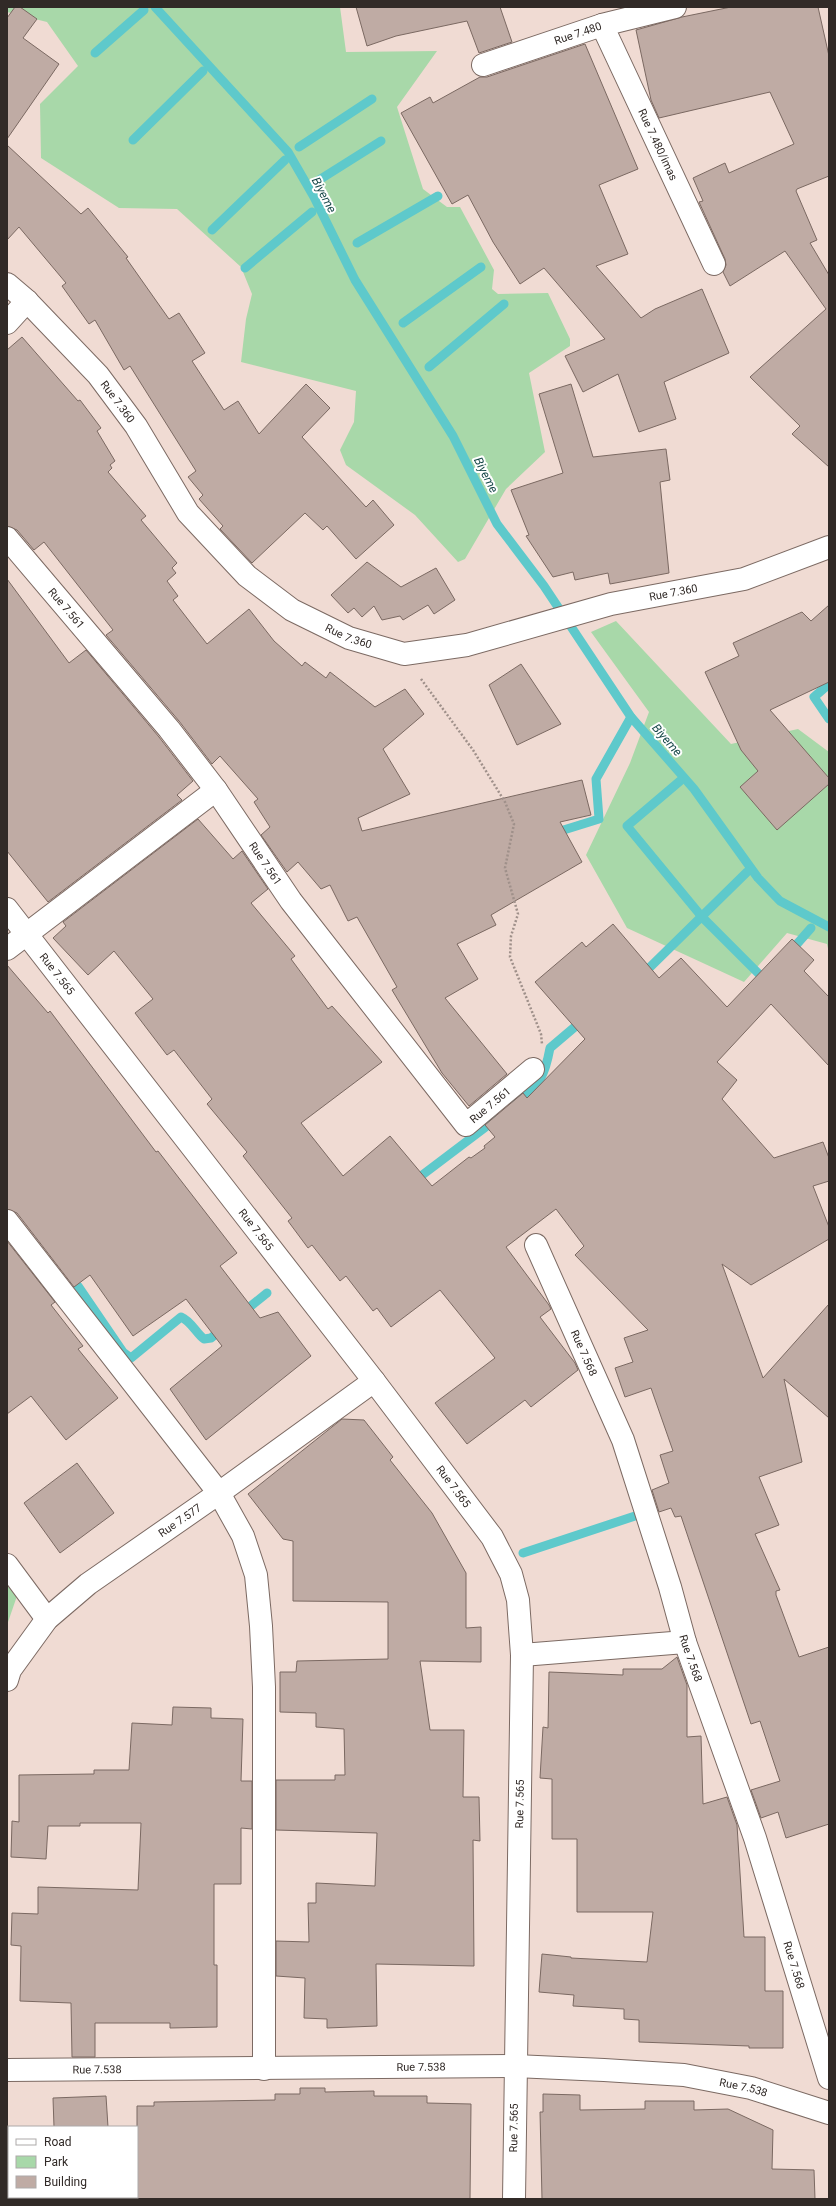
<svg xmlns="http://www.w3.org/2000/svg" width="836" height="2206" viewBox="0 0 836 2206" font-family="Roboto,sans-serif">
<style>
.green{fill:#a8d8a9}
.lines{fill:none;stroke-linecap:round;stroke-linejoin:round}
.stream{stroke:#5ec9cb;stroke-width:9}
.building{fill:#bfaba4;stroke:#7b6962}
.minor-casing{stroke:#7c6a63;stroke-width:24}
.path{stroke:#9f908a;stroke-width:2.5;stroke-dasharray:2 2;stroke-linecap:butt}
.minor{stroke:#fff;stroke-width:22}
.labels{text-anchor:middle;dominant-baseline:central;stroke-width:4;stroke-linejoin:round;paint-order:stroke}
.street-label{font-size:11px;fill:#312a27;stroke:#fff}
.water-label{font-size:12px;font-style:italic;fill:#18494a;stroke:#fff}
</style>
<rect width="100%" height="100%" fill="#f0dbd3"/>
<!-- green -->
<g class="green">
<path d="M 7,7 L 340,7 L 346,52 L 437,51 L 397,107 L 423,189 L 447,207 L 460,207 L 494,270 L 492,289 L 498,294 L 548,293 L 570,339 L 570,346 L 529,373 L 545,452 L 506,489 L 465,559 L 458,562 L 415,515 L 346,465 L 340,450 L 354,422 L 356,391 L 241,362 L 246,319 L 252,294 L 241,267 L 177,209 L 119,208 L 41,158 L 40,104 L 78,66 L 47,22 L 7,12 Z"/>
<path d="M 616,621 L 731,744 L 798,729 L 829,752 L 829,953 L 827,944 L 787,933 L 744,982 L 627,928 L 586,855 L 630,763 L 649,712 L 591,632 Z"/>
<path d="M 7,1581 L 18,1593 L 7,1625 Z"/>
</g>
<g class="lines">
<!-- stream -->
<g class="stream">
<path d="M 155,7 L 288,152 L 314,197 L 355,280 L 453,436 L 497,524 L 544,586 L 631,717 L 694,789 L 758,878 L 780,901 L 829,927"/>
<path d="M 95,53 L 144,10"/>
<path d="M 133,140 L 203,71"/>
<path d="M 299,147 L 372,99"/>
<path d="M 319,180 L 381,141"/>
<path d="M 212,230 L 285,160"/>
<path d="M 357,243 L 438,196"/>
<path d="M 245,268 L 312,212"/>
<path d="M 403,323 L 481,267"/>
<path d="M 429,367 L 504,304"/>
<path d="M 829,684 L 814,697 L 829,719"/>
<path d="M 680,781 L 627,826 L 702,917 L 768,983"/>
<path d="M 554,833 L 599,819 L 596,779 L 631,717"/>
<path d="M 790,952 L 811,928"/>
<path d="M 642,975 L 747,872"/>
<path d="M 516,1103 C 540,1082 544,1080 550,1048 L 583,1020"/>
<path d="M 413,1182 L 495,1120"/>
<path d="M 78,1286 L 123,1352 L 131,1358 L 181,1317 C 191,1321 196,1333 204,1339 L 211,1338 L 223,1328"/>
<path d="M 241,1314 L 267,1293"/>
<path d="M 523,1553 L 635,1516"/>
</g>
</g>
<!-- building -->
<g class="building">
<path d="M 15,7 L 20,7 L 37,19 L 23,38 L 59,64 L 7,139 L 7,18 Z"/>
<path d="M 356,7 L 500,7 L 512,42 L 479,53 L 467,21 L 396,36 L 367,46 Z"/>
<path d="M 731,7 L 818,7 L 829,56 L 829,176 L 797,189 L 796,191 L 817,240 L 810,243 L 829,275 L 829,467 L 792,434 L 800,426 L 750,377 L 826,309 L 785,251 L 730,286 L 723,272 L 726,265 L 725,259 L 699,202 L 703,201 L 693,178 L 725,163 L 729,173 L 794,144 L 770,92 L 659,118 L 651,100 L 636,30 L 682,17 Z"/>
<path d="M 585,44 L 638,169 L 599,185 L 628,254 L 596,266 L 641,318 L 655,309 L 702,289 L 729,353 L 664,382 L 676,419 L 639,432 L 618,374 L 583,392 L 565,356 L 605,339 L 544,268 L 520,284 L 493,242 L 468,195 L 452,204 L 401,113 L 430,97 L 433,103 L 480,77 L 487,77 Z"/>
<path d="M 7,145 L 81,214 L 88,208 L 128,257 L 126,258 L 169,319 L 179,313 L 205,353 L 192,361 L 224,410 L 238,401 L 259,434 L 306,384 L 330,408 L 302,437 L 366,507 L 373,500 L 394,525 L 356,559 L 327,526 L 323,530 L 305,513 L 252,563 L 220,529 L 223,526 L 199,499 L 203,495 L 188,477 L 196,471 L 130,366 L 124,370 L 95,320 L 89,324 L 62,286 L 66,283 L 19,227 L 7,240 Z"/>
<path d="M 22,337 L 78,401 L 80,400 L 101,428 L 97,431 L 115,461 L 110,465 L 112,468 L 108,472 L 146,516 L 141,520 L 177,563 L 172,568 L 176,573 L 167,581 L 178,596 L 173,600 L 207,644 L 249,609 L 274,641 L 302,666 L 305,662 L 326,678 L 330,672 L 375,707 L 405,689 L 424,714 L 383,749 L 410,794 L 358,818 L 362,831 L 582,780 L 591,815 L 560,822 L 582,862 L 491,915 L 496,925 L 457,944 L 478,979 L 445,998 L 507,1074 L 469,1106 L 442,1073 L 392,990 L 397,987 L 357,917 L 348,921 L 330,885 L 321,889 L 298,862 L 287,872 L 261,835 L 270,827 L 254,802 L 258,799 L 220,756 L 212,764 L 179,721 L 106,635 L 113,630 L 44,542 L 34,550 L 17,530 L 7,526 L 7,350 Z"/>
<path d="M 571,384 L 593,457 L 666,449 L 670,480 L 660,482 L 669,573 L 610,584 L 608,573 L 575,580 L 573,572 L 553,577 L 526,536 L 529,535 L 511,490 L 563,473 L 539,394 Z"/>
<path d="M 367,562 L 401,587 L 436,568 L 455,600 L 434,614 L 428,605 L 403,620 L 400,616 L 382,620 L 374,606 L 362,617 L 354,608 L 348,613 L 331,595 Z"/>
<path d="M 7,579 L 69,663 L 86,650 L 159,737 L 193,781 L 177,795 L 182,800 L 48,902 L 7,851 Z"/>
<path d="M 829,605 L 829,682 L 770,710 L 829,778 L 829,784 L 777,830 L 740,787 L 758,771 L 741,750 L 705,672 L 739,656 L 733,643 L 802,612 L 811,621 Z"/>
<path d="M 521,664 L 561,724 L 517,745 L 489,685 Z"/>
<path d="M 198,819 L 233,859 L 242,851 L 268,889 L 251,903 L 295,956 L 291,959 L 328,1009 L 332,1006 L 382,1062 L 301,1123 L 343,1176 L 390,1136 L 432,1186 L 469,1157 L 471,1158 L 485,1148 L 484,1146 L 495,1137 L 485,1125 L 523,1093 L 527,1098 L 585,1039 L 535,982 L 582,942 L 586,947 L 613,924 L 659,978 L 681,958 L 727,1007 L 792,939 L 814,960 L 804,971 L 829,997 L 829,1066 L 771,1004 L 717,1062 L 737,1080 L 722,1099 L 774,1158 L 823,1142 L 829,1158 L 829,1181 L 813,1186 L 829,1227 L 829,1239 L 751,1285 L 722,1264 L 763,1378 L 829,1304 L 829,1418 L 784,1379 L 802,1462 L 759,1477 L 779,1525 L 755,1534 L 780,1590 L 776,1591 L 776,1595 L 799,1657 L 829,1647 L 829,1824 L 786,1838 L 778,1812 L 761,1818 L 751,1790 L 780,1781 L 760,1721 L 751,1724 L 681,1516 L 675,1517 L 671,1508 L 659,1512 L 652,1490 L 669,1483 L 660,1455 L 673,1451 L 651,1388 L 625,1397 L 615,1368 L 633,1362 L 624,1338 L 648,1330 L 575,1255 L 584,1246 L 556,1209 L 506,1247 L 549,1305 L 551,1309 L 540,1317 L 575,1363 L 578,1370 L 531,1407 L 525,1400 L 467,1444 L 435,1403 L 495,1358 L 440,1290 L 391,1327 L 377,1308 L 373,1311 L 346,1276 L 340,1281 L 312,1245 L 308,1248 L 288,1221 L 292,1218 L 243,1156 L 247,1152 L 207,1104 L 212,1099 L 174,1050 L 167,1055 L 135,1013 L 153,999 L 114,951 L 88,975 L 53,938 L 66,926 L 63,922 Z"/>
<path d="M 7,965 L 48,1013 L 50,1011 L 156,1152 L 158,1151 L 237,1253 L 220,1266 L 260,1318 L 278,1312 L 311,1356 L 206,1440 L 170,1389 L 222,1346 L 186,1299 L 133,1336 L 90,1275 L 74,1287 L 17,1213 L 7,1209 Z"/>
<path d="M 7,1241 L 55,1302 L 51,1305 L 83,1346 L 78,1349 L 118,1398 L 66,1440 L 31,1396 L 7,1414 Z"/>
<path d="M 342,1419 L 364,1420 L 393,1457 L 390,1460 L 432,1513 L 466,1573 L 466,1628 L 481,1627 L 481,1662 L 420,1661 L 430,1730 L 464,1730 L 463,1797 L 479,1797 L 480,1841 L 473,1840 L 474,1966 L 376,1964 L 377,2026 L 327,2028 L 327,2019 L 304,2018 L 305,1978 L 276,1976 L 276,1941 L 309,1942 L 308,1903 L 316,1903 L 316,1883 L 375,1886 L 377,1833 L 276,1830 L 276,1780 L 335,1780 L 335,1775 L 345,1775 L 344,1729 L 316,1727 L 316,1713 L 280,1712 L 280,1672 L 296,1672 L 297,1661 L 388,1659 L 388,1602 L 293,1601 L 293,1541 L 283,1539 L 248,1494 Z"/>
<path d="M 77,1463 L 114,1513 L 60,1553 L 24,1503 Z"/>
<path d="M 677,1657 L 687,1685 L 687,1737 L 701,1736 L 703,1804 L 727,1797 L 737,1825 L 744,1937 L 765,1937 L 765,1991 L 783,1991 L 783,2048 L 749,2048 L 749,2046 L 639,2042 L 639,2020 L 624,2019 L 624,2009 L 573,2006 L 574,1995 L 539,1992 L 542,1954 L 571,1957 L 571,1958 L 647,1962 L 653,1912 L 577,1912 L 577,1839 L 552,1839 L 552,1779 L 540,1778 L 543,1727 L 548,1728 L 549,1672 L 623,1675 L 623,1669 L 662,1669 Z"/>
<path d="M 173,1707 L 211,1708 L 211,1718 L 243,1719 L 241,1781 L 252,1781 L 252,1829 L 241,1828 L 241,1884 L 214,1884 L 214,1965 L 217,1965 L 217,2027 L 170,2028 L 170,2023 L 95,2023 L 95,2057 L 72,2057 L 71,2003 L 20,2001 L 21,1946 L 11,1945 L 12,1913 L 38,1914 L 38,1887 L 138,1890 L 141,1823 L 80,1823 L 80,1826 L 48,1826 L 46,1859 L 11,1857 L 12,1821 L 19,1822 L 19,1775 L 94,1774 L 94,1770 L 129,1770 L 132,1723 L 172,1725 Z"/>
<path d="M 300,2088 L 325,2088 L 325,2092 L 374,2091 L 374,2096 L 427,2096 L 427,2103 L 471,2104 L 470,2199 L 137,2199 L 137,2106 L 154,2106 L 154,2102 L 275,2100 L 275,2094 L 300,2094 Z"/>
<path d="M 543,2094 L 580,2095 L 580,2110 L 645,2109 L 645,2101 L 694,2101 L 694,2110 L 728,2109 L 773,2130 L 772,2169 L 814,2170 L 815,2199 L 542,2199 L 540,2112 L 543,2112 Z"/>
<path d="M 106,2096 L 108,2127 L 54,2127 L 53,2098 Z"/>
</g>
<g class="lines">
<defs>
<g id="minor">
<path id="s1" d="M 602,25 L 714,264"/>
<path id="s2" d="M 483,65 L 602,25 L 675,7"/>
<path id="s3" d="M 7,284 L 27,301 L 98,375 L 136,426 L 188,513 L 247,576 L 292,610 L 349,638 L 404,654 L 467,645 L 611,604 L 744,579 L 829,547"/>
<path d="M 7,323 L 27,301"/>
<path id="s4" d="M 7,538 L 169,729 L 216,790 L 291,901 L 466,1125 L 533,1069"/>
<path id="s5" d="M 7,909 L 374,1381 L 492,1537 L 511,1574 L 518,1600 L 522,1655 L 514,2199"/>
<path d="M 7,949 L 216,790"/>
<path d="M 7,1221 L 219,1493 L 243,1536 L 256,1575 L 261,1626 L 264,1687 L 264,2069"/>
<path id="s6" d="M 536,1245 L 623,1440 L 670,1587 L 685,1642 L 755,1838 L 829,2078"/>
<path d="M 7,1565 L 47,1619"/>
<path d="M 522,1655 L 685,1642"/>
<path id="s7" d="M 7,1680 L 10,1670 L 47,1619 L 88,1584 L 219,1493 L 374,1381"/>
<path id="s8" d="M 7,2070 L 515,2066 L 604,2070 L 684,2075 L 751,2088 L 829,2113"/>
</g>
</defs>
<!-- minor casing -->
<use href="#minor" class="minor-casing"/>
<!-- path -->
<path class="path" d="M 421,679 L 473,750 L 505,802 L 514,824 L 505,868 L 518,914 L 511,936 L 510,957 L 541,1034 L 542,1044"/>
<!-- minor -->
<use href="#minor" class="minor"/>
</g>
<g class="labels">
<!-- street labels -->
<g class="street-label">
<text stroke="none"><textPath href="#s2" startOffset="100">Rue 7.480</textPath></text>
<text stroke="none"><textPath href="#s1" startOffset="132">Rue 7.480/imas</textPath></text>
<text stroke="none"><textPath href="#s3" startOffset="162">Rue 7.360</textPath></text>
<text stroke="none"><textPath href="#s3" startOffset="834">Rue 7.360</textPath></text>
<text stroke="none"><textPath href="#s4" startOffset="92">Rue 7.561</textPath></text>
<text stroke="none"><textPath href="#s3" startOffset="499">Rue 7.360</textPath></text>
<text stroke="none"><textPath href="#s4" startOffset="416">Rue 7.561</textPath></text>
<text stroke="none"><textPath href="#s5" startOffset="82">Rue 7.565</textPath></text>
<text stroke="none"><textPath href="#s4" startOffset="777">Rue 7.561</textPath></text>
<text stroke="none"><textPath href="#s5" startOffset="406">Rue 7.565</textPath></text>
<text stroke="none"><textPath href="#s6" startOffset="118">Rue 7.568</textPath></text>
<text stroke="none"><textPath href="#s5" startOffset="730">Rue 7.565</textPath></text>
<text stroke="none"><textPath href="#s7" startOffset="239">Rue 7.577</textPath></text>
<text stroke="none"><textPath href="#s6" startOffset="442">Rue 7.568</textPath></text>
<text transform="translate(520 1804) rotate(-89)">Rue 7.565</text>
<text stroke="none"><textPath href="#s6" startOffset="766">Rue 7.568</textPath></text>
<text stroke="none"><textPath href="#s8" startOffset="414">Rue 7.538</textPath></text>
<text stroke="none"><textPath href="#s8" startOffset="90">Rue 7.538</textPath></text>
<text stroke="none"><textPath href="#s8" startOffset="738">Rue 7.538</textPath></text>
<text transform="translate(514 2128) rotate(-89)">Rue 7.565</text>
</g>
<!-- water labels -->
<g class="water-label">
<text transform="translate(324 195) rotate(62)">Biyeme</text>
<text transform="translate(486 475) rotate(63)">Biyeme</text>
<text transform="translate(667 740) rotate(49)">Biyeme</text>
</g>
</g>
<!-- border -->
<rect width="836" height="2206" fill="none" stroke="#312a27" stroke-width="16"/>
<!-- legend -->
<rect x="8" y="2126" width="130" height="72" fill="#ffffff" stroke="#adaaa9"/>
<rect x="16" y="2139" width="20" height="6" fill="#ffffff" stroke="#adaaa9"/>
<text x="44" y="2146" font-size="12" fill="#312a27">Road</text>
<rect x="16" y="2156" width="20" height="12" fill="#a8d8a9" stroke="#adaaa9"/>
<text x="44" y="2166" font-size="12" fill="#312a27">Park</text>
<rect x="16" y="2176" width="20" height="12" fill="#bfaba4" stroke="#adaaa9"/>
<text x="44" y="2186" font-size="12" fill="#312a27">Building</text>
</svg>
